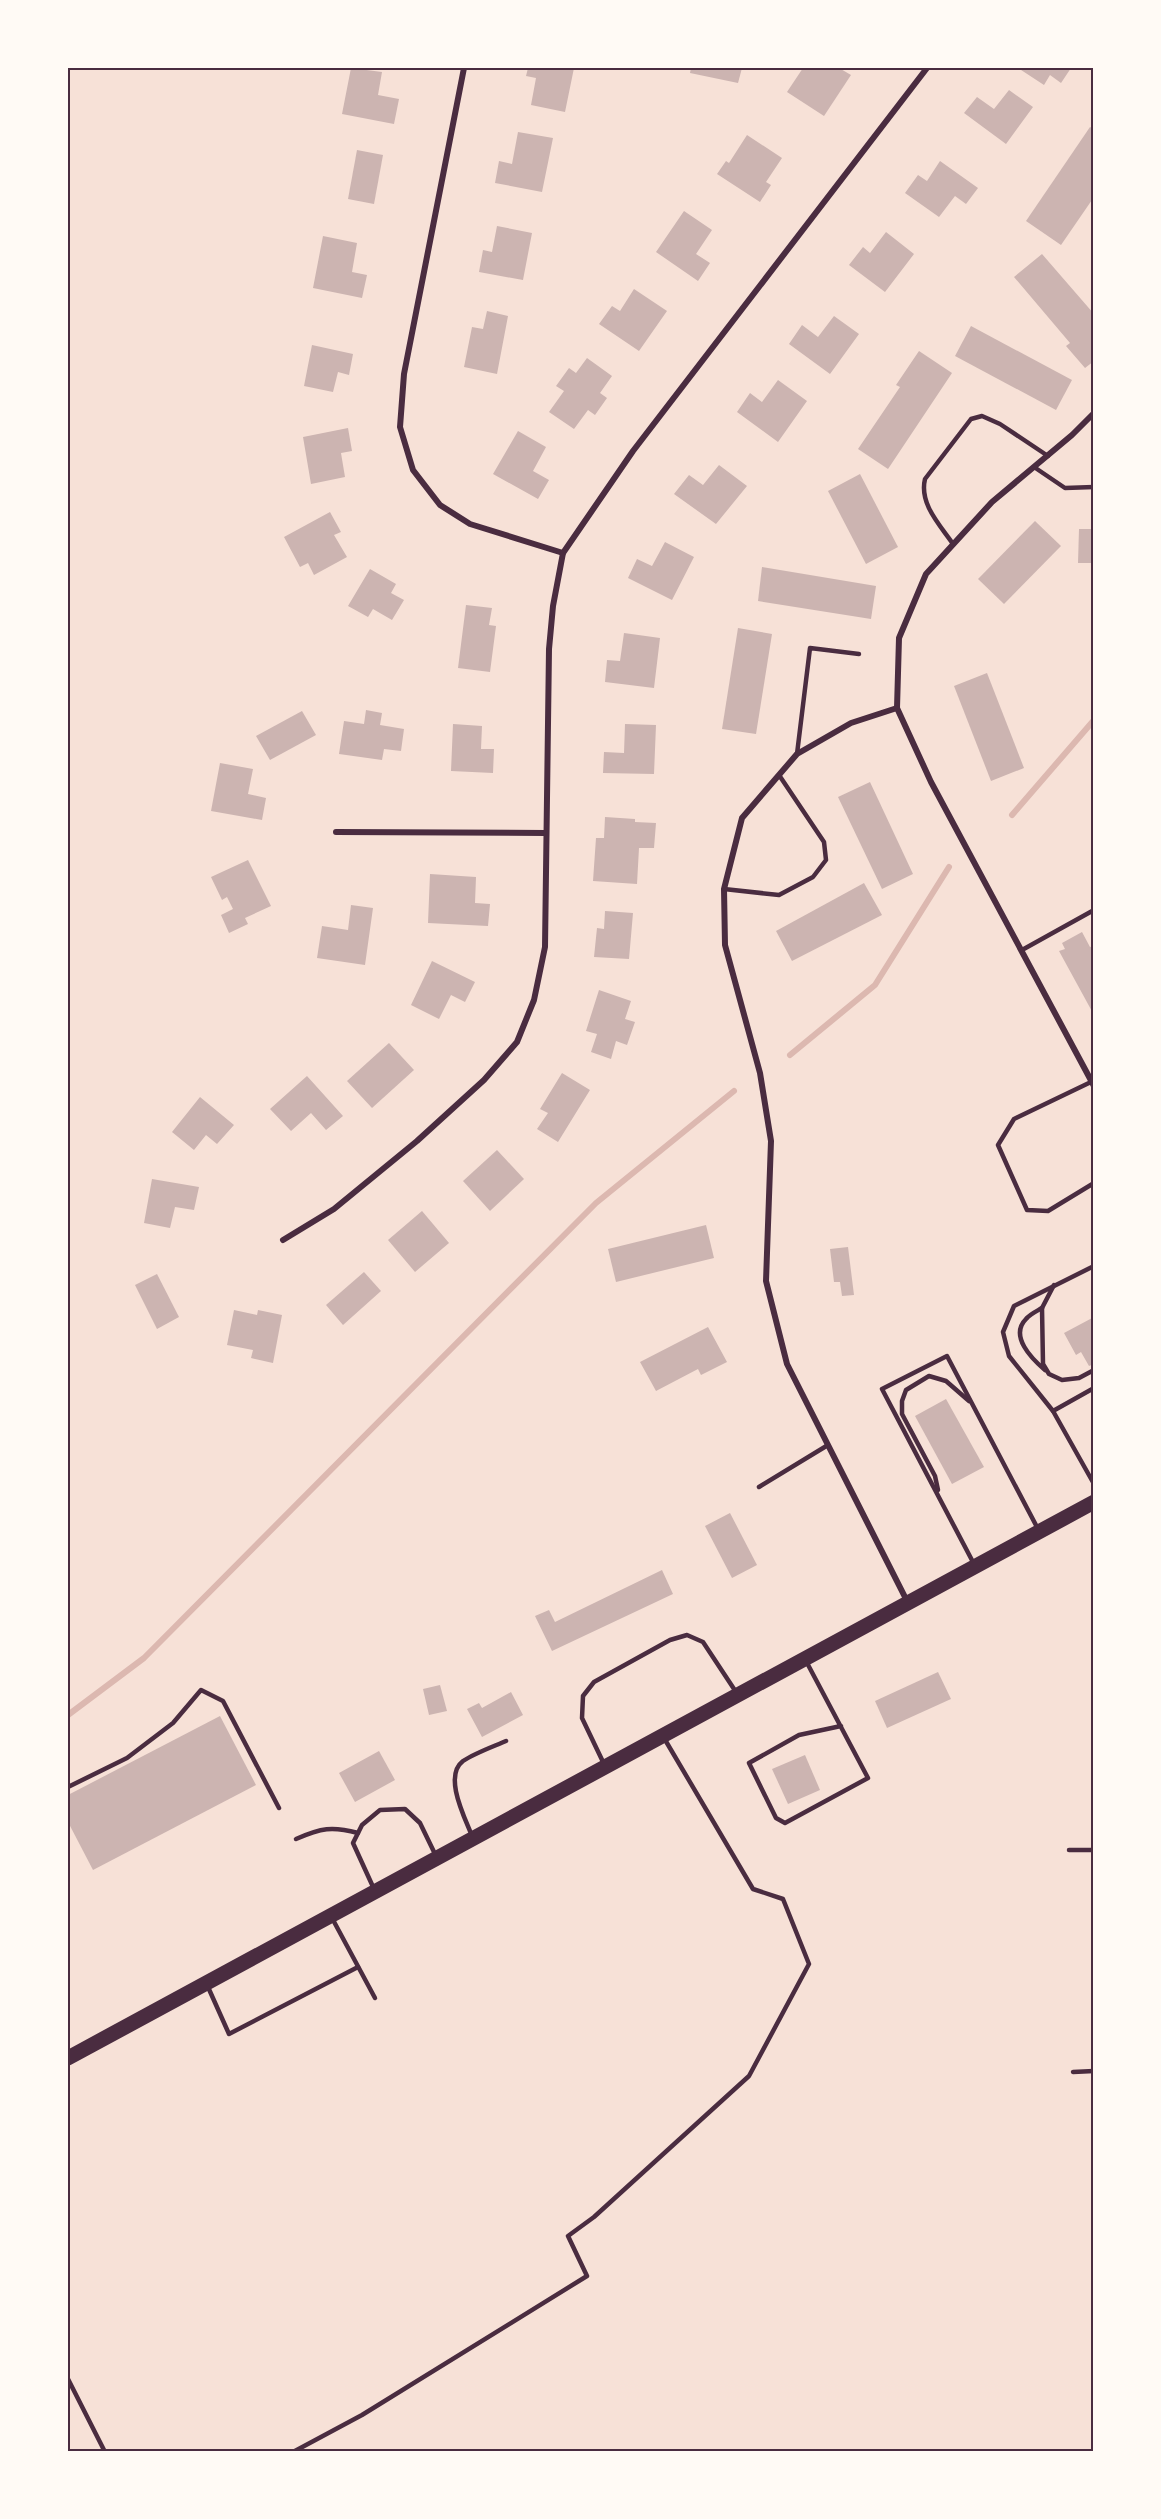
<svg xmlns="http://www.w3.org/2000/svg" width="1161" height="2519" viewBox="0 0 1161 2519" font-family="Inter,sans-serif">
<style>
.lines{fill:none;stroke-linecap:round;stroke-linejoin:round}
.stream{stroke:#dcb8b0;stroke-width:6}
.building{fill:#ccb4b1}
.service{stroke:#4a2c40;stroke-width:4.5}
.minor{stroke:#4a2c40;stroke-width:6}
.primary{stroke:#4a2c40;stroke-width:15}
.neatline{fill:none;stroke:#4a2c40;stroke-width:2}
</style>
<rect width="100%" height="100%" fill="#f7e1d7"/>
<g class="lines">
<!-- stream -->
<g class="stream">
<path d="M 1012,815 L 1094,720"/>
<path d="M 790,1055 L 875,985 L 949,867"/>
<path d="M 68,1715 L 144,1658 L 596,1203 L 734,1091"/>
</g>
</g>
<!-- building -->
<g class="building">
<path d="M 351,68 L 382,72 L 378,95 L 399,99 L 394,124 L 342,114 Z"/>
<path d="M 528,68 L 574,68 L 565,112 L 531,105 L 536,78 L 526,76 Z"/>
<path d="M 691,68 L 742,68 L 738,83 L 690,73 Z"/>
<path d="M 803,68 L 839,68 L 851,75 L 824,116 L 787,92 Z"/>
<path d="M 1018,68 L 1071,68 L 1061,83 L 1050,75 L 1044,85 Z"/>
<path d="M 1009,90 L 1033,107 L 1006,144 L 964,113 L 977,97 L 994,109 Z"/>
<path d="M 1090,127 L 1094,129 L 1094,197 L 1061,245 L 1026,221 Z"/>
<path d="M 518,132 L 553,138 L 542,192 L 495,183 L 499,161 L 512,164 Z"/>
<path d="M 747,135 L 782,158 L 766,182 L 771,185 L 760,202 L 717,174 L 726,161 L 729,163 Z"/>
<path d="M 357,150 L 383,155 L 374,204 L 348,199 Z"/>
<path d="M 940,161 L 978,188 L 966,204 L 955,196 L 939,217 L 905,193 L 918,175 L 927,181 Z"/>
<path d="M 684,211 L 712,230 L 696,254 L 710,263 L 698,281 L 656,252 Z"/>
<path d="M 497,226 L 532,233 L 523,280 L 479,272 L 483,250 L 492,252 Z"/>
<path d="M 886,232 L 914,254 L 885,292 L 849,265 L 863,247 L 870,253 Z"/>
<path d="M 323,236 L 357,243 L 352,272 L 367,275 L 362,298 L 313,288 Z"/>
<path d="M 1042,254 L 1094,314 L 1094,361 L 1085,368 L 1066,346 L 1070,343 L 1014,277 Z"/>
<path d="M 634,289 L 667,311 L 639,351 L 599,324 L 612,306 L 620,311 Z"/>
<path d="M 487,311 L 508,316 L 497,374 L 464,367 L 472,327 L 483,329 Z"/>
<path d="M 834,316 L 859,334 L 830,374 L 789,344 L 802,325 L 818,337 Z"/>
<path d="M 971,326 L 1072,380 L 1056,410 L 955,356 Z"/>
<path d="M 312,345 L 353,354 L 349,375 L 338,372 L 333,392 L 304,386 Z"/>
<path d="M 919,351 L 952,373 L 888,469 L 858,449 L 900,387 L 896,385 Z"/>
<path d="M 587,358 L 612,376 L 600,393 L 607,398 L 595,415 L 588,410 L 574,429 L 549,412 L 564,391 L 556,386 L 569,368 L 576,373 Z"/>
<path d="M 778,380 L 807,401 L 778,442 L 737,412 L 750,393 L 762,402 Z"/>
<path d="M 348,428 L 352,451 L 341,453 L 345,477 L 311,484 L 303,437 Z"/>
<path d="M 518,431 L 546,447 L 533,471 L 549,480 L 538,499 L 493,474 Z"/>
<path d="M 719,465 L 747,486 L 716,524 L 674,494 L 689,475 L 703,485 Z"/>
<path d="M 860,474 L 898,547 L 866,564 L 828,491 Z"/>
<path d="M 330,512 L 341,532 L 334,535 L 347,557 L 314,575 L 308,563 L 300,567 L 284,537 Z"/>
<path d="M 1035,521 L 1061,546 L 1004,604 L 978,579 Z"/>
<path d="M 1079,529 L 1094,529 L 1094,563 L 1078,563 Z"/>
<path d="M 665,542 L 694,557 L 672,600 L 628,578 L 637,559 L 652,566 Z"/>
<path d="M 762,567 L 876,586 L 871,619 L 758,601 Z"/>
<path d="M 370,569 L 396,584 L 391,593 L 404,600 L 392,620 L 373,609 L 368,617 L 348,606 Z"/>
<path d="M 466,605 L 492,608 L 489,625 L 496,626 L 490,672 L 458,668 Z"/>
<path d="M 738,628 L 772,634 L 756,734 L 722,729 Z"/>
<path d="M 624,633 L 660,638 L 654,688 L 605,682 L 607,660 L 620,661 Z"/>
<path d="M 987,673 L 1024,768 L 991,781 L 954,686 Z"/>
<path d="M 366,710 L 382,713 L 380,725 L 404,729 L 401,751 L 384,749 L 382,760 L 339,754 L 344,721 L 364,724 Z"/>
<path d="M 302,711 L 316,735 L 270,760 L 256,736 Z"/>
<path d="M 453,724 L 482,726 L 481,749 L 494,749 L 493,773 L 451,771 Z"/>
<path d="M 625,724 L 656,725 L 654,774 L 603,773 L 604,752 L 624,753 Z"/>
<path d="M 220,763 L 253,769 L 248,794 L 266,798 L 262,820 L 211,811 Z"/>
<path d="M 870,782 L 913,874 L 882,889 L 838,797 Z"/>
<path d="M 605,817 L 635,819 L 635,822 L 656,823 L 654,848 L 639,848 L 637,884 L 593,881 L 596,838 L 604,838 Z"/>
<path d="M 248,860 L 271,906 L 245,918 L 248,924 L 229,933 L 221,915 L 233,909 L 227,897 L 222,900 L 211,877 Z"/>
<path d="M 430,874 L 476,877 L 475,903 L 490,904 L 488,926 L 428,923 Z"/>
<path d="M 864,883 L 882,915 L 792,961 L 776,931 Z"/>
<path d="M 351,905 L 373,908 L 365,965 L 317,958 L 322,926 L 348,930 Z"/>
<path d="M 605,911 L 633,913 L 629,959 L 594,957 L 597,928 L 604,929 Z"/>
<path d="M 1082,932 L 1090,947 L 1094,946 L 1094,1015 L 1059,951 L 1065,949 L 1062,943 Z"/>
<path d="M 432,961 L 475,982 L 465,1002 L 451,995 L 439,1019 L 411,1005 Z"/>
<path d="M 599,990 L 631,1001 L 625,1019 L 635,1022 L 627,1045 L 616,1041 L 611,1059 L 591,1052 L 597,1034 L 586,1031 Z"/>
<path d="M 389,1043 L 414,1070 L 372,1108 L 347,1081 Z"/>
<path d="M 562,1073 L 590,1090 L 558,1142 L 537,1129 L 548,1113 L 540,1109 Z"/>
<path d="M 307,1076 L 343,1116 L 326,1130 L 311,1113 L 291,1131 L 270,1109 Z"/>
<path d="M 200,1097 L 234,1125 L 217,1144 L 206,1135 L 194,1150 L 172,1132 Z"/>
<path d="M 497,1150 L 524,1179 L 490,1211 L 463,1181 Z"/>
<path d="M 152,1179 L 199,1187 L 194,1210 L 175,1207 L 170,1228 L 144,1223 Z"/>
<path d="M 422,1211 L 449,1243 L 415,1272 L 388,1240 Z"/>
<path d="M 706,1225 L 714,1258 L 616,1282 L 608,1249 Z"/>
<path d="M 848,1247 L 854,1295 L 842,1296 L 840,1282 L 834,1282 L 830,1249 Z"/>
<path d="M 364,1272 L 381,1291 L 343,1325 L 326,1305 Z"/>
<path d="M 157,1274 L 179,1317 L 157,1329 L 135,1285 Z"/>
<path d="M 234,1310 L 257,1315 L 258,1310 L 282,1315 L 273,1363 L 251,1358 L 253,1350 L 227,1345 Z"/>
<path d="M 1094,1317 L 1094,1364 L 1089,1366 L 1081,1352 L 1076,1355 L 1064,1333 Z"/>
<path d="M 708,1327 L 727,1362 L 701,1375 L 698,1369 L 656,1391 L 640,1362 Z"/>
<path d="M 946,1399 L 984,1467 L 952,1484 L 915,1416 Z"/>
<path d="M 730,1513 L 757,1565 L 732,1578 L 705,1526 Z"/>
<path d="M 662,1570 L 673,1594 L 552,1651 L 535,1616 L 549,1610 L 555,1622 Z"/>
<path d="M 938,1672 L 951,1699 L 887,1728 L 875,1701 Z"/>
<path d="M 440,1685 L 447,1711 L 429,1715 L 423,1689 Z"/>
<path d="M 511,1692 L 523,1715 L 482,1737 L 467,1709 L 479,1703 L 482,1708 Z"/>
<path d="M 220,1716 L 256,1785 L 93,1870 L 68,1822 L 68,1795 Z"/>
<path d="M 379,1751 L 395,1780 L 355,1802 L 339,1773 Z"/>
<path d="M 805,1755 L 820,1790 L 788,1804 L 772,1769 Z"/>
</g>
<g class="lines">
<!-- service -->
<g class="service">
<path d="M 1034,467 L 1065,488 L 1094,487"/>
<path d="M 953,544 C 940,525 919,504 925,479 L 971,419 L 982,416 L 1000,424 L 1048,456"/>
<path d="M 797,754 L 810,648 L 859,654"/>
<path d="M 724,889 L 779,895 L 813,877 L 826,860 L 824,842 L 779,775"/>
<path d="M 1022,950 L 1094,910"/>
<path d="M 1091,1082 L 1014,1119 L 998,1145 L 1027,1210 L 1048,1211 L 1094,1183"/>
<path d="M 1094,1266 L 1014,1306 L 1003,1332 L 1009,1356 L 1053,1411 L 1094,1484"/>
<path d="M 1054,1285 L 1042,1308 L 1043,1364 L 1049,1374 L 1062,1380 L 1079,1378 L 1094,1370"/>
<path d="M 1042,1308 C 1037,1311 1030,1314 1026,1319 C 1009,1336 1032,1359 1045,1370"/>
<path d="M 1053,1411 L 1094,1388"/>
<path d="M 759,1487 L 828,1445"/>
<path d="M 938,1490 L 935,1476 L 902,1414 L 902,1401 L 906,1390 L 929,1376 L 946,1381 L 969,1401"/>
<path d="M 974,1564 L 882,1389 L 947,1356 L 1038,1529"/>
<path d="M 806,1661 L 868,1778 L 785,1823 L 776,1818 L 749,1763 L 799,1735 L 841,1726"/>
<path d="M 604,1764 L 582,1718 L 583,1696 L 594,1682 L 670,1640 L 687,1635 L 703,1642 L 736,1692"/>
<path d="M 68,1787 L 127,1758 L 173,1723 L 201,1690 L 223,1701 L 279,1808"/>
<path d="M 472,1836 C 465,1818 443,1776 463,1761 C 475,1753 492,1747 506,1741"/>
<path d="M 296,1839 C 321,1828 332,1826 358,1833"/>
<path d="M 1069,1850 L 1094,1850"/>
<path d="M 374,1889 L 353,1843 L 362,1825 L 380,1810 L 405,1809 L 420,1823 L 435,1854"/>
<path d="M 332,1918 L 375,1998"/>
<path d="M 208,1987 L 229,2034 L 358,1967"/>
<path d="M 1073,2072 L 1094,2071"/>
<path d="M 68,2379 L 105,2452"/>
<path d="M 293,2452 L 362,2415 L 587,2276 L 568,2236 L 594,2217 L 749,2076 L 809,1964 L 783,1899 L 753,1889 L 664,1738"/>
</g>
<!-- minor -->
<g class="minor">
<path d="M 464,68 L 404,374 L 400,427 L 413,470 L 440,505 L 470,524 L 563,553"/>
<path d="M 1094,413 L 1072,435 L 992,502 L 926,574 L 899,638 L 897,708 L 931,782 L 1094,1086"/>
<path d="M 897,708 L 851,723 L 797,754 L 742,818 L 724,889 L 725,945 L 760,1073 L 771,1141 L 766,1281 L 787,1364 L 908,1603"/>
<path d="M 336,832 L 546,833"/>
<path d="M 283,1240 L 334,1209 L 417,1141 L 484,1080 L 517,1042 L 534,1000 L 545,947 L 549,649 L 553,606 L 563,553 L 633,451 L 927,68"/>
</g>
<!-- primary -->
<path class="primary" d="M 68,2058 L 1094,1502"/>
</g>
<!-- border -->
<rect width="1161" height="2519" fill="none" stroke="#fffaf5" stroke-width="138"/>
<rect x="69" y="69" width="1023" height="2381" class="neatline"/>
</svg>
